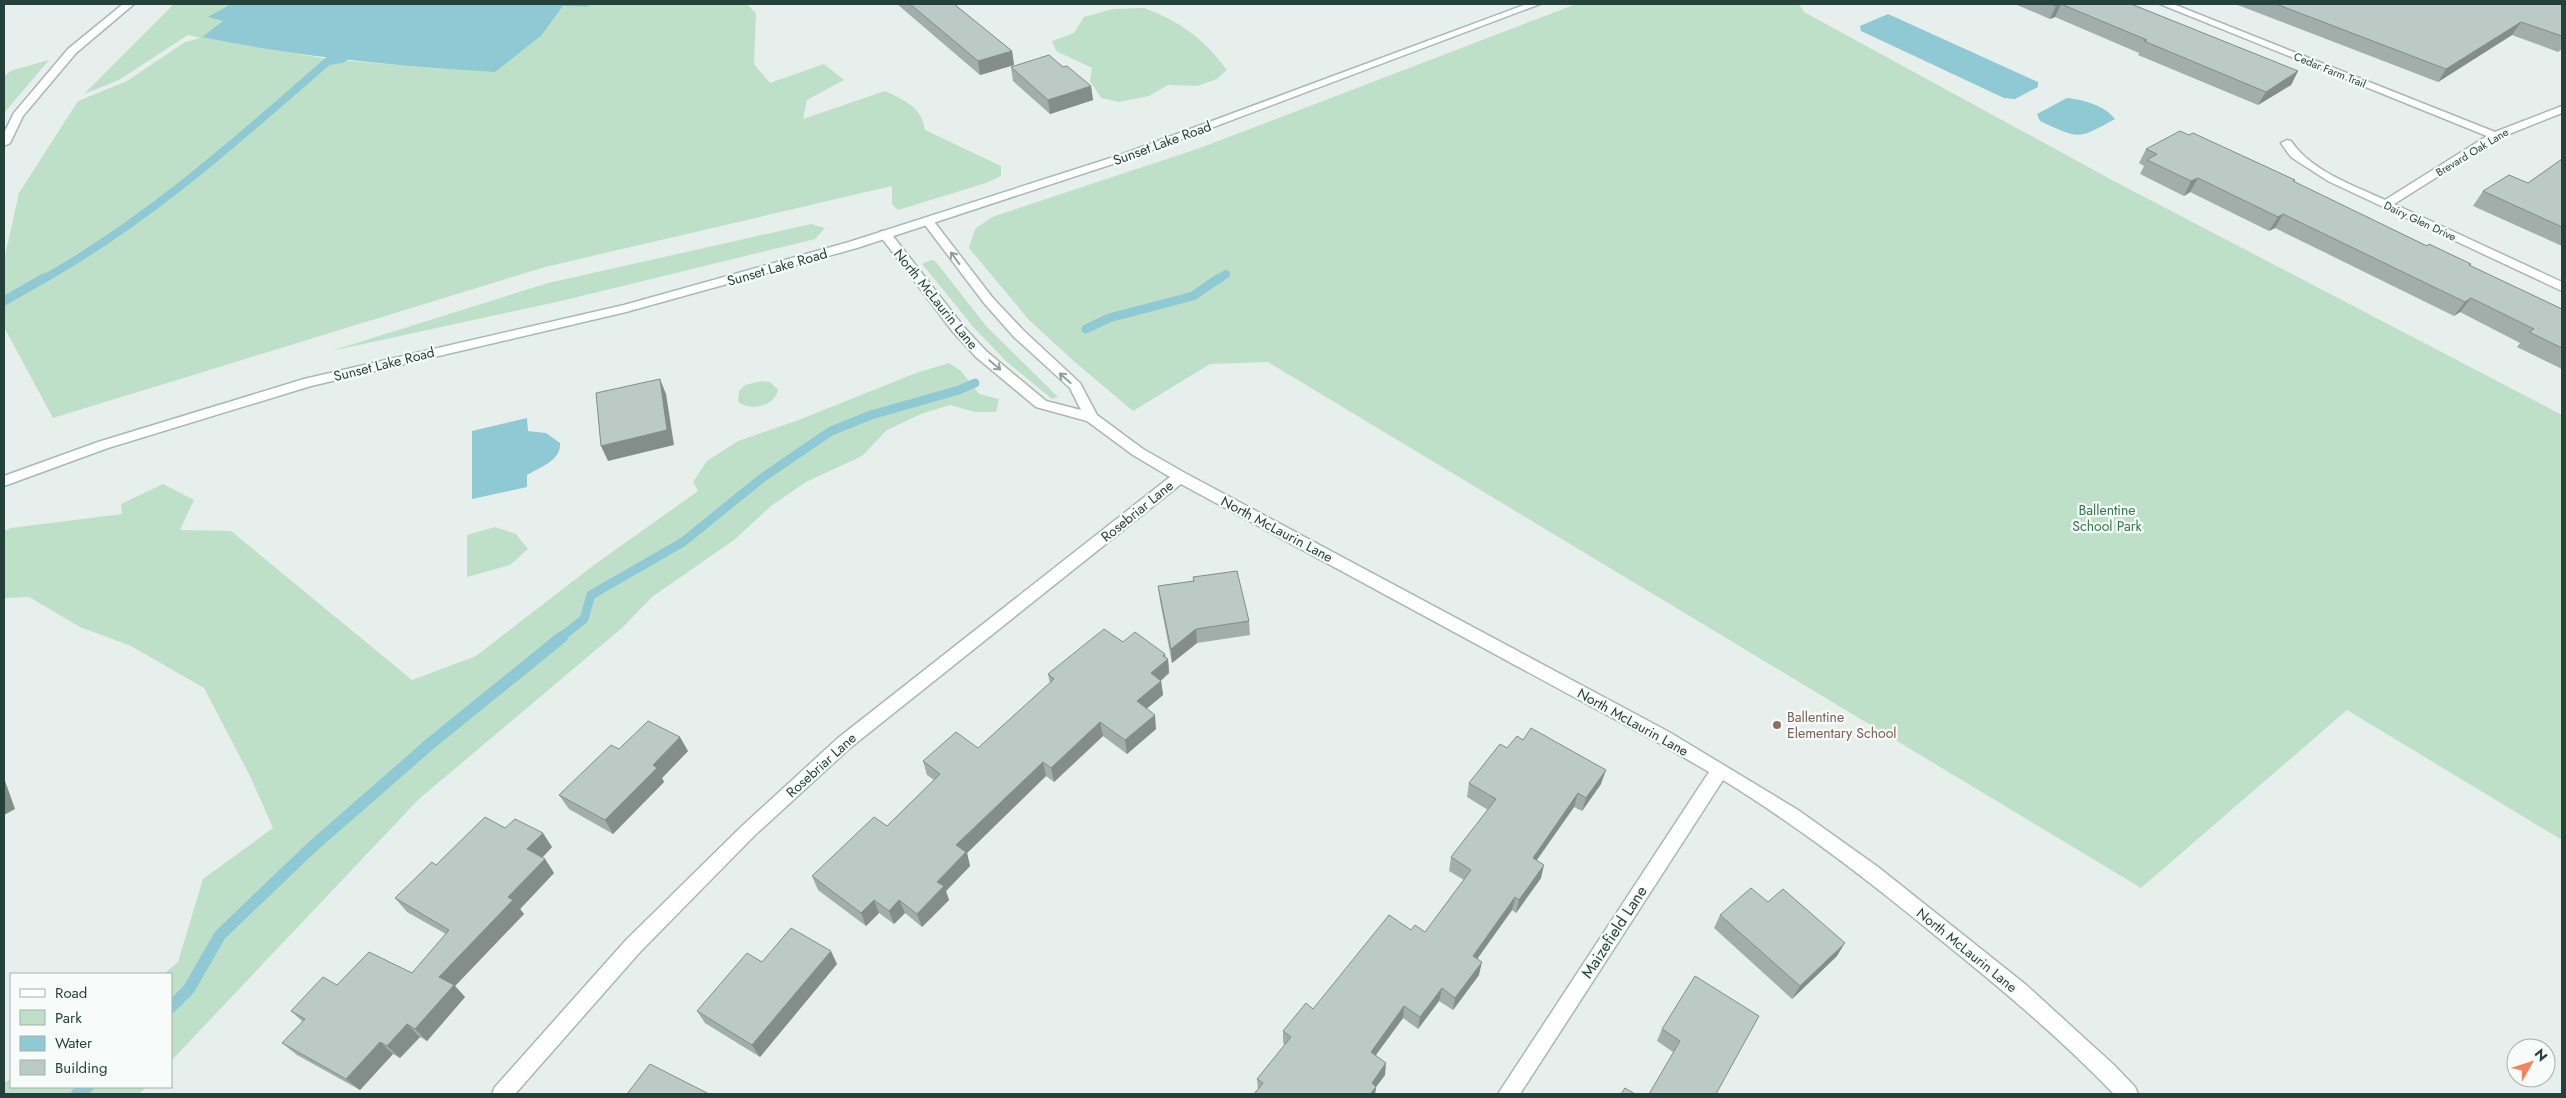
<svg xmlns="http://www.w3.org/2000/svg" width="2566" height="1098" viewBox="0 0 2566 1098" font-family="Jost,sans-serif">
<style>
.green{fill:#bfe0c8}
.water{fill:#8ec9d4}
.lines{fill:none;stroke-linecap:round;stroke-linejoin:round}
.stream-far2{stroke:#8ec9d4;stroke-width:8}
.stream-far1{stroke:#8ec9d4;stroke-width:9}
.stream{stroke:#8ec9d4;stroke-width:12}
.street-casing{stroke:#a8b8b2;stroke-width:3}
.secondary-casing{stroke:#a4bbb3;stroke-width:3}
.street{fill:#fff;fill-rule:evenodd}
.secondary{fill:#fff;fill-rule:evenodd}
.wall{fill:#a1aea9}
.shaded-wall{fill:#838d89}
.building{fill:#bbcac4;stroke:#838d89}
.oneway{stroke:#92a09c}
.education-dot{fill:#8d6e63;stroke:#f7fbf9;stroke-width:2}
.labels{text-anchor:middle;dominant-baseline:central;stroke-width:4.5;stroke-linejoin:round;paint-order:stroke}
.far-street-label{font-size:11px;fill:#24423a;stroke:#f7fbf9}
.street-label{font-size:14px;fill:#24423a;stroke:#f7fbf9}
.park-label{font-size:14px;fill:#2d7a4b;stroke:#f7fbf9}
.education-label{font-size:14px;fill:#785e54;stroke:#f7fbf9;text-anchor:start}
.near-street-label{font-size:16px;fill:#24423a;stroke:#f7fbf9}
</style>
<rect width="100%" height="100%" fill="#e6efeb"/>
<!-- green -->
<g class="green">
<path d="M 174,4 L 231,4 L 209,17 L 224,20 L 203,37 L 328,59 L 443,69 L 542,35 L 563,6 L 587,7 L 591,4 L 747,4 L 756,13 L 754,64 L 770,83 L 824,64 L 844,80 L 807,100 L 803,119 L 885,91 C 904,100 922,107 925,130 L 1001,166 L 1001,176 L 986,183 L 898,210 L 892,204 L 892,186 L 545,267 L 53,418 L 4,327 L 4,260 L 19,193 L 78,101 L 127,81 L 185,42 L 201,38 L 188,35 L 119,80 L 84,94 Z"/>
<path d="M 1576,4 L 1799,4 L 1804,12 L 2112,180 L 2562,415 L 2562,840 L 2347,710 L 2141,888 L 1268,362 L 1210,364 L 1133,411 L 1077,364 L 1029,320 L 969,248 L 975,229 L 992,217 L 1200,148 Z"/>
<path d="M 1144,8 C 1181,22 1203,38 1227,70 L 1217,79 L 1197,86 L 1168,85 L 1149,96 L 1119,102 L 1101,98 L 1090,81 L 1092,68 L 1056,51 L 1052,41 L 1074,33 L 1084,17 L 1113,9 Z"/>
<path d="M 49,60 L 4,113 L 4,77 L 10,71 Z"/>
<path d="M 811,224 L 825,228 L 815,239 L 561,301 L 331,351 L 548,283 Z"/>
<path d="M 932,260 L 936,262 L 987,327 L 1058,397 L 1052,399 L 1006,361 L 975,329 L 923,265 L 923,263 Z"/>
<path d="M 949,363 L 961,371 L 979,394 L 999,399 L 996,412 L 975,412 L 950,405 L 921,414 L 887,430 L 862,456 L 806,482 L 771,506 L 734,540 L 652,597 L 622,628 L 419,799 L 171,1061 L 171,974 L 164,974 L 178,962 L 203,879 L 273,828 L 250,776 L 204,688 L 131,646 L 80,627 L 29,597 L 4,598 L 4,531 L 11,528 L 122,514 L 121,504 L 163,484 L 194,500 L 180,530 L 231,531 L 412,680 L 476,656 L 594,565 L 698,491 L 693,482 L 707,461 L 738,441 L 796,421 L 916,373 Z"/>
<path d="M 762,381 L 770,382 L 778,390 C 774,407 750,411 738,402 L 739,391 L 745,385 Z"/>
<path d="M 495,527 L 516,534 L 528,549 L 510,565 L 467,577 L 467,535 Z"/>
<path d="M 11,1079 L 11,1087 L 146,1087 L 139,1094 L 4,1094 L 4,1083 Z"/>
</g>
<!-- water -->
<g class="water">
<path d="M 231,4 L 591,4 L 587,7 L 563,6 L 542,35 L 495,72 C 396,66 299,57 202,37 L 223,21 L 208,17 Z"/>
<path d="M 1888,14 L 2038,82 L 2038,87 L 2015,99 L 2004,98 L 1861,31 L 1860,26 Z"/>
<path d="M 2067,98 C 2082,99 2106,106 2115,119 C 2077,140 2080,139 2040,121 L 2037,114 Z"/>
<path d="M 527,418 L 528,431 L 546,433 L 560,443 C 561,461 540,467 527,475 L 527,487 L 472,499 L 472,431 Z"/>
</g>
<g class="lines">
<!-- stream-far2 -->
<g class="stream-far2">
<path d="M 42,280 C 150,219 235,142 328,61 L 342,59 L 353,51"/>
<path d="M 1218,280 L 1226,274"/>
</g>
<!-- stream-far1 -->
<g class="stream-far1">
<path d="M 4,301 L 44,278"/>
<path d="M 1086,329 L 1109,318 L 1193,296 L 1219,278"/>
<path d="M 560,638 L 584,619 L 591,595 L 683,542 L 762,478 L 831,431 L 871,415 L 959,390 L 975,383"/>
</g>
<!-- stream -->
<g class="stream">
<path d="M 171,1007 L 189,989 L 220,935 L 312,847 L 431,743 L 562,637"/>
<path d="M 77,1094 L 88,1087"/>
</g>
<defs>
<g id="street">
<path d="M 123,4 L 134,4 L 76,53 L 23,116 L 10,143 L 4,146 L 4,133 L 14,113 L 68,49 Z"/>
<path d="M 2160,4 L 2173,4 L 2495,132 L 2562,106 L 2562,113 L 2499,138 L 2394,204 L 2562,282 L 2562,291 L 2328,181 L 2291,157 L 2281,143 L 2287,140 L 2291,141 C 2311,171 2353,185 2385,200 L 2487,136 Z"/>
<path d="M 928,217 L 932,219 L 992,297 L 1024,331 L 1080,383 L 1097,415 L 1143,449 L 1185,473 L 1669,732 L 1798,810 L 1878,867 L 2025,984 L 2114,1065 L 2135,1087 L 2138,1094 L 2114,1094 C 2059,1037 1998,986 1936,936 C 1868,880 1798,826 1723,780 L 1520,1094 L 1498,1094 L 1709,772 L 1657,742 L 1181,484 L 850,748 L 754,836 L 640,952 L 515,1094 L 492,1094 L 495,1087 L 626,940 L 742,826 L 838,738 L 1170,477 L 1133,455 L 1087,421 L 1036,407 L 976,357 L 953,332 L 881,237 L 881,231 L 889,231 L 963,326 L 986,351 L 1046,401 L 1081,410 L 1070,388 L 1014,337 L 984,303 L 922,221 Z"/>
</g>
<path id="secondary" d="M 1527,4 L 1540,4 L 1131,158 L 857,248 L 626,312 L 311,386 L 108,448 L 4,486 L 4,476 L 98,442 L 304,379 L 624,305 L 849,242 L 1123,154 Z"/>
</defs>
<!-- street casing -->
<use href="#street" class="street-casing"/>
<!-- secondary casing -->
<use href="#secondary" class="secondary-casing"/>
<!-- street -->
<use href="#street" class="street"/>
<!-- secondary -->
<use href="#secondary" class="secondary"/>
</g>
<!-- wall -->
<g class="wall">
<path d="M 897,4 L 954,4 L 1012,51 L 1014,65 L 980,75 Z"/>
<path d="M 2015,4 L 2131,4 L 2298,71 L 2291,85 L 2258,105 L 2138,55 L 2139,53 L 2055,17 L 2050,19 Z"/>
<path d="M 2235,4 L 2562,4 L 2562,49 L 2558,52 L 2512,35 L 2438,82 Z"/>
<path d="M 1011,67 L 1063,67 L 1091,86 L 1093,100 L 1050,114 L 1013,81 Z"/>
<path d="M 2146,149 L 2295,180 L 2294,182 L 2427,246 L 2562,309 L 2562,369 L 2517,347 L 2520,343 L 2460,312 L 2454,316 L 2275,228 L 2269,231 L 2190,192 L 2184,196 L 2140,174 L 2144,166 L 2139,163 Z"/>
<path d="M 2562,159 L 2562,246 L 2473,206 L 2483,191 L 2528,183 Z"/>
<path d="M 1193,577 L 1249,621 L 1250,635 L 1197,643 L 1172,663 L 1160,601 L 1158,586 L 1193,581 Z"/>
<path d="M 1123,642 L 1165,654 L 1165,658 L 1168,659 L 1169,673 L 1161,681 L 1163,695 L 1146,709 L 1156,729 L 1127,754 L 1103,736 L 1054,782 L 1046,776 L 967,853 L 970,866 L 946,891 L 949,900 L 922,927 L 905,913 L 894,924 L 879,913 L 866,926 L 818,890 L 812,876 L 887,826 L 934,780 L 927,775 L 923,761 L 978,748 L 1050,683 L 1048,674 Z"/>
<path d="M 1507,748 L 1601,784 L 1582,811 L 1574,807 L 1537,860 L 1541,878 L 1516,913 L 1512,910 L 1477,959 L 1479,975 L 1453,1010 L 1439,1001 L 1418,1029 L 1403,1018 L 1376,1055 L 1385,1075 L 1376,1087 L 1375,1094 L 1254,1094 L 1258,1090 L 1257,1079 L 1285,1045 L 1283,1043 L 1283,1031 L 1313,1009 L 1411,930 L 1425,932 L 1464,880 L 1449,871 L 1451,857 L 1488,810 L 1467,797 L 1469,783 Z"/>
<path d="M 619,749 L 688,751 L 662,778 L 664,782 L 613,834 L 569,809 L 559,795 Z"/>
<path d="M 552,847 L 542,858 L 545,859 L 554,873 L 520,909 L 524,914 L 455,986 L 465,997 L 427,1041 L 420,1037 L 400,1058 L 393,1054 L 360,1090 L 297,1055 L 282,1043 L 303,1022 L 291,1011 L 337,985 L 412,973 L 446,934 L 407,912 L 395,898 L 436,865 Z"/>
<path d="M 1768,902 L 1837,956 L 1792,999 L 1714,928 L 1720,915 Z"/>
<path d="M 762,962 L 837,964 L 760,1057 L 705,1023 L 697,1011 Z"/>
<path d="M 1759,1016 L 1673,1052 L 1657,1041 L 1662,1029 Z"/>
</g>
<!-- shaded-wall -->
<g class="shaded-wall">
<path d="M 2061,4 L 2055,17 L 2050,19 L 2056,6 Z"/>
<path d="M 2521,22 L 2512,35 L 2438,82 L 2446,69 Z"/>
<path d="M 1012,51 L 1014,65 L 980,75 L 978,61 Z"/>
<path d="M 2298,71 L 2291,85 L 2258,105 L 2266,92 Z"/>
<path d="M 1091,86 L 1093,100 L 1050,114 L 1048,100 Z"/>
<path d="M 2198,178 L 2190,192 L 2184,196 L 2191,181 Z"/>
<path d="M 2283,214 L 2275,228 L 2269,231 L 2278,217 Z"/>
<path d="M 2471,298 L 2460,312 L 2454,316 L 2465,302 Z"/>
<path d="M 660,379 L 666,394 L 674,445 L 608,461 L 601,446 Z"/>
<path d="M 1196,629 L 1197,643 L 1172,663 L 1171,649 Z"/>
<path d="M 1165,654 L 1166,661 L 1168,659 L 1169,673 L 1153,687 L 1151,673 L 1163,656 Z"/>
<path d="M 1161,681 L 1163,695 L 1138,716 L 1137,701 Z"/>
<path d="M 1155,715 L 1156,729 L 1127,754 L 1125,740 Z"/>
<path d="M 1100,722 L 1103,736 L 1054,782 L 1051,768 Z"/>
<path d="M 680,737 L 688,751 L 662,778 L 664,782 L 613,834 L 605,820 L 653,765 Z"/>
<path d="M 1043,762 L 1046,776 L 967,853 L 970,866 L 946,891 L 949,900 L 922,927 L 917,914 L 937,882 L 956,845 Z"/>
<path d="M 1606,770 L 1601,784 L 1582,811 L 1586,798 Z"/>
<path d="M 4,778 L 15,809 L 4,815 Z"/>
<path d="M 1578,793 L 1574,807 L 1529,871 L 1533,858 Z"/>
<path d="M 543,833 L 552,847 L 537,863 L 527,849 Z"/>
<path d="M 545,859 L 554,873 L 520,909 L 524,914 L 455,986 L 465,997 L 427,1041 L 415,1029 L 439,977 L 508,897 Z"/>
<path d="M 1544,865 L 1541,878 L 1516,913 L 1519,900 Z"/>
<path d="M 1515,897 L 1512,910 L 1470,969 L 1473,956 Z"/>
<path d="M 874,900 L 879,913 L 866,926 L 861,913 Z"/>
<path d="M 899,900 L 905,913 L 894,924 L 889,911 Z"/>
<path d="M 1845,943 L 1837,956 L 1792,999 L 1800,986 Z"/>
<path d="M 831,951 L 837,964 L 760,1057 L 752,1045 Z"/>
<path d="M 1482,962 L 1479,975 L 1453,1010 L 1455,998 Z"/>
<path d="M 1442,988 L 1439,1001 L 1418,1029 L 1420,1017 Z"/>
<path d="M 1404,1006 L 1403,1018 L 1369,1064 L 1371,1052 Z"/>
<path d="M 407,1024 L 420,1037 L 400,1058 L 387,1046 Z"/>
<path d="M 380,1042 L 393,1054 L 360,1090 L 346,1079 Z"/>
<path d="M 1386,1063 L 1385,1075 L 1376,1087 L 1375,1094 L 1370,1094 L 1372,1083 Z"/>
</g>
<!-- building -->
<g class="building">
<path d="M 910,4 L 954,4 L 1012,51 L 978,61 Z"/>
<path d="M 2050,4 L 2060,4 L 2056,6 Z"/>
<path d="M 2061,4 L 2131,4 L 2298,71 L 2266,92 L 2144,41 L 2147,40 Z"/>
<path d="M 2276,4 L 2562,4 L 2562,36 L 2521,22 L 2446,69 Z"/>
<path d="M 1049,55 L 1063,67 L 1067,66 L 1091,86 L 1048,100 L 1011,67 Z"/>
<path d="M 2180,131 L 2189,135 L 2193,133 L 2295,180 L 2293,181 L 2427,246 L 2429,244 L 2471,264 L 2469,265 L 2562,309 L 2562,348 L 2529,332 L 2534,329 L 2471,298 L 2465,302 L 2283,214 L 2278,217 L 2198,178 L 2191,181 L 2147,160 L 2157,154 L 2146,149 Z"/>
<path d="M 2562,159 L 2562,227 L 2483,191 L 2509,175 L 2528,183 Z"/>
<path d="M 660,379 L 667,430 L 601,446 L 596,393 Z"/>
<path d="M 1237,571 L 1249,621 L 1196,629 L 1171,649 L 1158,586 L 1194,581 L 1193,577 Z"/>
<path d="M 1104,629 L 1123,642 L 1135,632 L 1165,654 L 1163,656 L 1168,659 L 1151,673 L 1161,681 L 1137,701 L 1155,715 L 1125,740 L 1100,722 L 1051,768 L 1043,762 L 956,845 L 966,852 L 937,882 L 944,886 L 917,914 L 899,900 L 889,911 L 874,900 L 861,913 L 812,876 L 874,817 L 887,826 L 940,774 L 923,761 L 956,732 L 978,748 L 1054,679 L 1048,674 Z"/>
<path d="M 648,721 L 680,737 L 653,765 L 657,768 L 605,820 L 559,795 L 611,745 L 619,749 Z"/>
<path d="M 1531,728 L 1606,770 L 1586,798 L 1578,793 L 1533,858 L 1544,865 L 1519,900 L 1515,897 L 1473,956 L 1482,962 L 1455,998 L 1442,988 L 1420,1017 L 1404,1006 L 1371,1052 L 1386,1063 L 1372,1083 L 1376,1087 L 1370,1094 L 1254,1094 L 1263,1083 L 1257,1079 L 1291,1037 L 1283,1031 L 1306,1003 L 1313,1009 L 1389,915 L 1411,930 L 1415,925 L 1425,932 L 1471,870 L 1451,857 L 1496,799 L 1469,783 L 1500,744 L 1507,748 L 1517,736 L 1523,740 Z"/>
<path d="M 485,817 L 505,828 L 515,819 L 543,833 L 527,849 L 545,859 L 508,897 L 513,900 L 439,977 L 454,985 L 415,1029 L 407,1024 L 387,1046 L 380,1042 L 346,1079 L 282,1043 L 305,1019 L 291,1011 L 323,977 L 337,985 L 369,952 L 412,973 L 449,930 L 395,898 L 432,862 L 436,865 Z"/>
<path d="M 1751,888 L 1768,902 L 1783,889 L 1845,943 L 1800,986 L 1720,915 Z"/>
<path d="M 791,928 L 831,951 L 752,1045 L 697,1011 L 747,953 L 762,962 Z"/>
<path d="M 1695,976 L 1759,1016 L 1716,1094 L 1649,1094 L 1680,1041 L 1662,1029 Z"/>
<path d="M 650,1064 L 709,1094 L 627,1094 Z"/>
<path d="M 1625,1088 L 1635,1094 L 1621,1094 Z"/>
</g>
<!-- one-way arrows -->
<defs><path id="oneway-shaft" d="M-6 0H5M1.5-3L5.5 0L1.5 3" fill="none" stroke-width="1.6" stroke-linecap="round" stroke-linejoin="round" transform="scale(1.25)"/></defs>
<g class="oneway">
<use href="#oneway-shaft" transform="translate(955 258) rotate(-126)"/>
<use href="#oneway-shaft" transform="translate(995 365) rotate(40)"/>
<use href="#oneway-shaft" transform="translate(1065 378) rotate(-139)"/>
</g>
<!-- markers -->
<circle class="education-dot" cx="1777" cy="725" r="5"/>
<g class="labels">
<!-- far-street labels -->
<g class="far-street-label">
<text transform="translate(2330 70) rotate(22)">Cedar Farm Trail</text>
<text transform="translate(2472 152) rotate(-31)">Brevard Oak Lane</text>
<text transform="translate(2420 221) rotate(25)">Dairy Glen Drive</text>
</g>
<!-- street labels -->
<g class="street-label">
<text transform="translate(1162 143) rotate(-20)">Sunset Lake Road</text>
<text transform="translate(777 267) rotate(-16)">Sunset Lake Road</text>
<text transform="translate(936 299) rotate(51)">North McLaurin Lane</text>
<text transform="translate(384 364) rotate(-14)">Sunset Lake Road</text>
<text transform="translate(1137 511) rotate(-39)">Rosebriar Lane</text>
<text transform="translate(1277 529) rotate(28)">North McLaurin Lane</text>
<text transform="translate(1633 722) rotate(29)">North McLaurin Lane</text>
<text transform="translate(821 765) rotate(-42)">Rosebriar Lane</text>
<text transform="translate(1967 950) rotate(39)">North McLaurin Lane</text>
</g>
<!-- park labels -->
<g class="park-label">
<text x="2107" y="510">Ballentine<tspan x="2107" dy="16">School Park</tspan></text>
</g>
<!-- education labels -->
<g class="education-label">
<text x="1787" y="717">Ballentine<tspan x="1787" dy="16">Elementary School</tspan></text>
</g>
<!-- near-street labels -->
<g class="near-street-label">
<text transform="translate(1614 932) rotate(-57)">Maizefield Lane</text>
</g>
</g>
<!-- border -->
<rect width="2566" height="1098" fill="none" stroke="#24423a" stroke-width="10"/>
<!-- legend -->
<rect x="10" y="973" width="162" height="115" fill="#f7fbf9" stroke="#a3b1ad"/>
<rect x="20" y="989" width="25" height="8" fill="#ffffff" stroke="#a3b1ad"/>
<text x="55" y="998" font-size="15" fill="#24423a">Road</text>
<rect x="20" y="1010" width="25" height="15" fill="#bfe0c8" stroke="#a3b1ad"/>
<text x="55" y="1023" font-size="15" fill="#24423a">Park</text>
<rect x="20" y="1036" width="25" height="15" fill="#8ec9d4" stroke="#a3b1ad"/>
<text x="55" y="1048" font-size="15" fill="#24423a">Water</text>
<rect x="20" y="1060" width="25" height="15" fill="#bbcac4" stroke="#a3b1ad"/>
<text x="55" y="1073" font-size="15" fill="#24423a">Building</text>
<!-- north arrow -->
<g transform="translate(2531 1063) rotate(51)"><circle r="24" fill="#f7fbf9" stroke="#a3b1ad"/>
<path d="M0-4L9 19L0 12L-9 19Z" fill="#f4845f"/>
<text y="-8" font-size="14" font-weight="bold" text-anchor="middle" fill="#24423a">N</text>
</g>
</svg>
